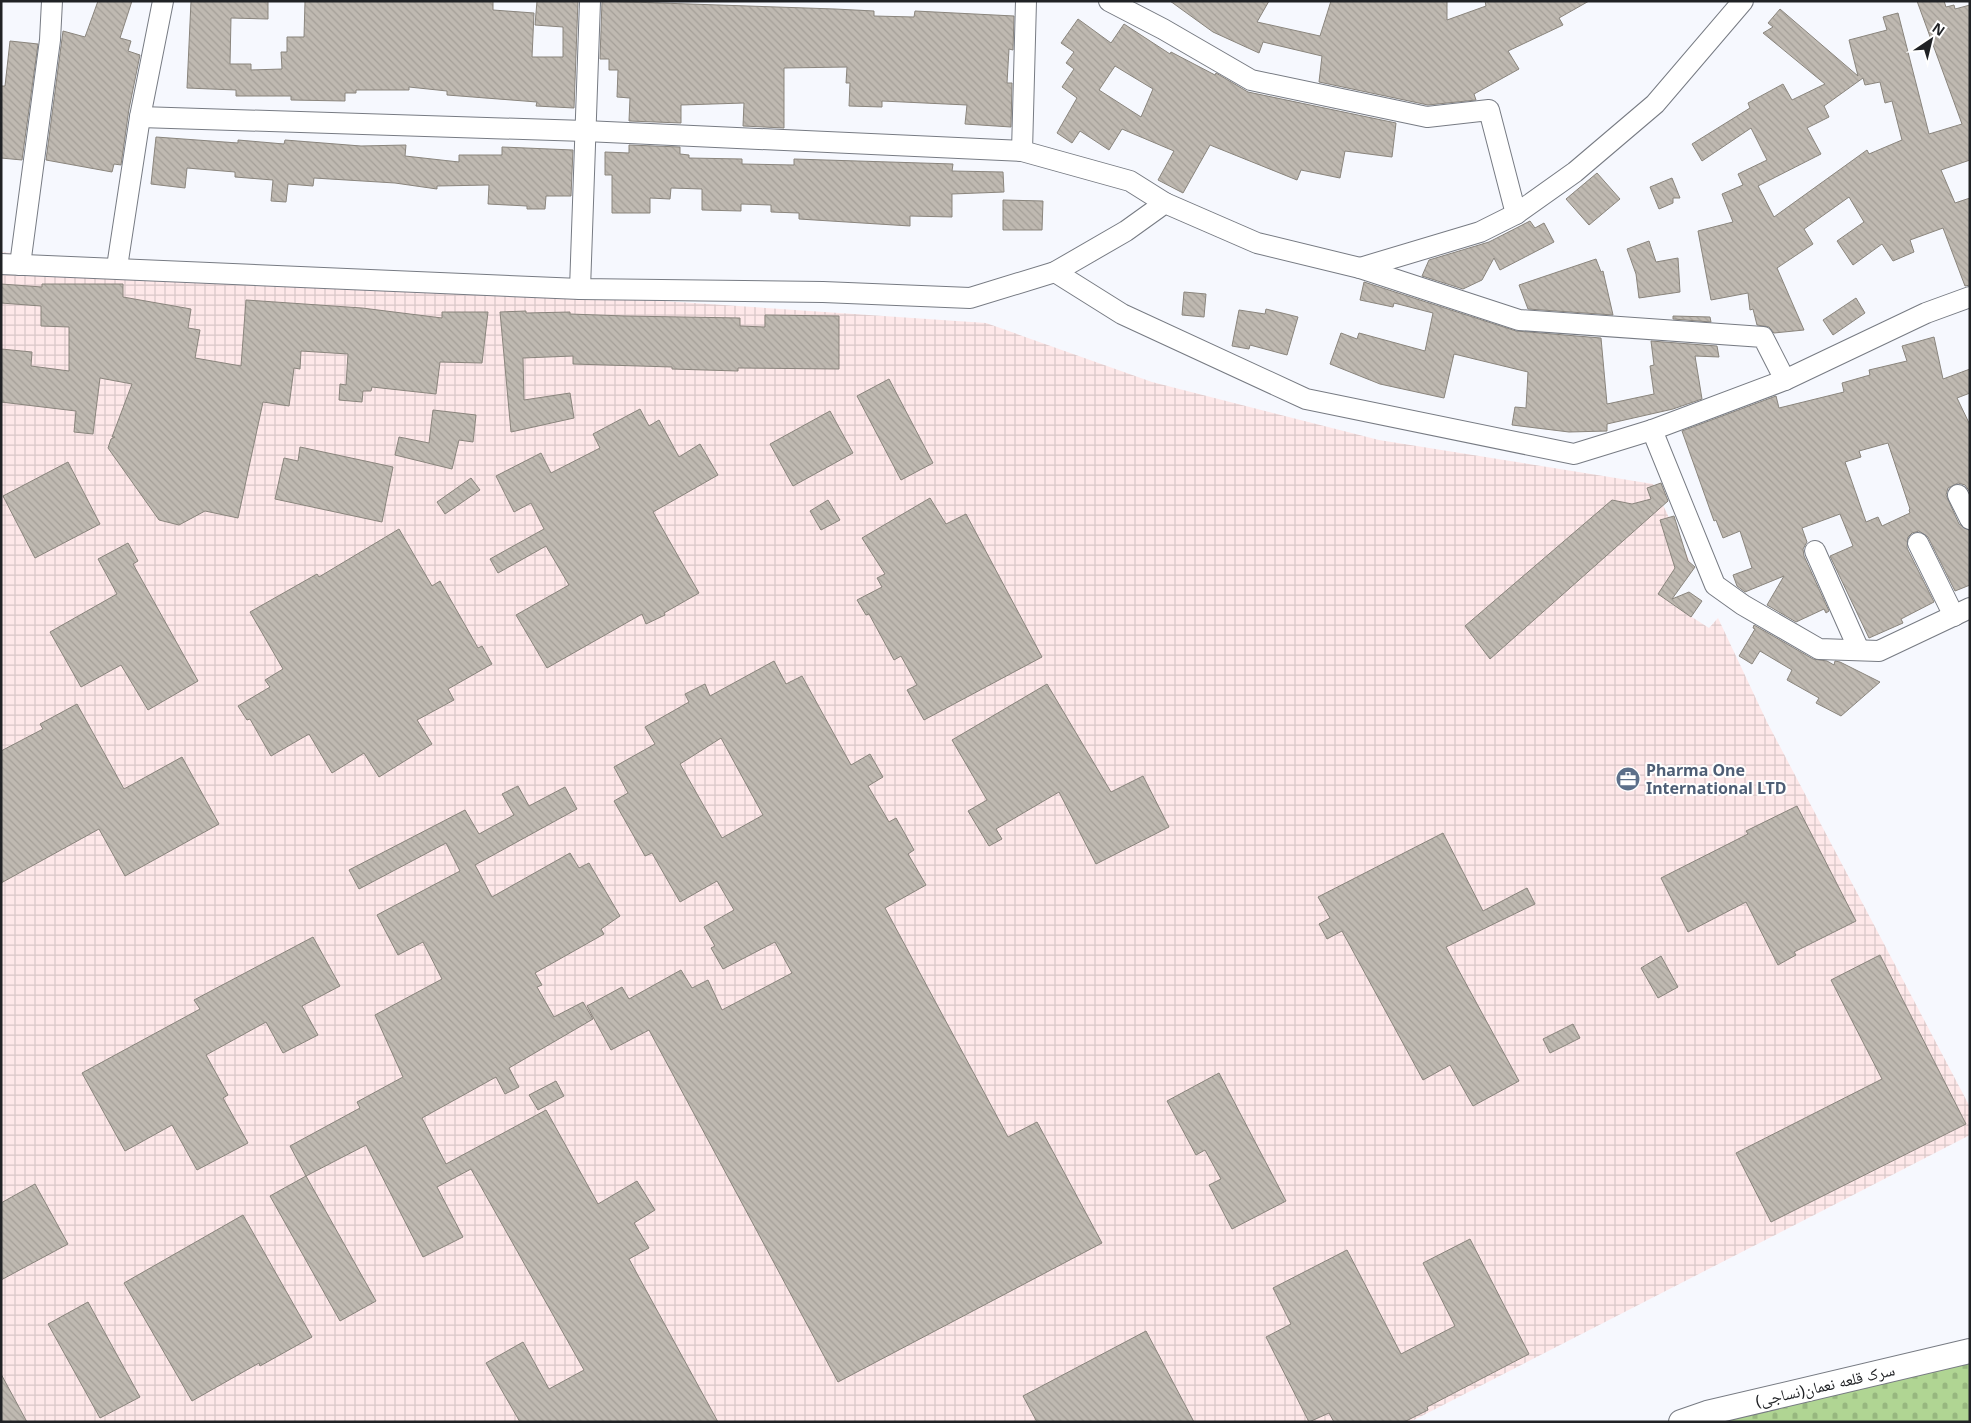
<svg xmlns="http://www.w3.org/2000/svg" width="1971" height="1423" viewBox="0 0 1971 1423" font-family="'Noto Sans','Noto Naskh Arabic',sans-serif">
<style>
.industrial{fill:url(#industrial-grid)}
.cemetery{fill:url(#cemetery-stones)}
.building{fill:url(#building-back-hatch);stroke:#8a857d;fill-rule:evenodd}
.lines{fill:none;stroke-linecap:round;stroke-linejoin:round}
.minor-casing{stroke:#777b83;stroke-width:22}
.tertiary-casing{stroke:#777b83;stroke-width:26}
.minor{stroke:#fff;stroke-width:20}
.tertiary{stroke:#fff;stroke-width:24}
.labels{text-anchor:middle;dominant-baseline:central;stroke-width:4;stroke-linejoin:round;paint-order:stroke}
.service-label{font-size:16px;font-weight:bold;fill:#4e5e75;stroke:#fff;text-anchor:start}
.street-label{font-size:16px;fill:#202225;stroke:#fff}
</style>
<defs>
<pattern id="industrial-grid" width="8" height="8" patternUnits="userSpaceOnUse" patternTransform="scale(1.25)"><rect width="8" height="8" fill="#fee8e9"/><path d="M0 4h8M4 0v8" fill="none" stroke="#d9c7c8"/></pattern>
<pattern id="cemetery-stones" width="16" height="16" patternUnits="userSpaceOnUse" patternTransform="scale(1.25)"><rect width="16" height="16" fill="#b0d593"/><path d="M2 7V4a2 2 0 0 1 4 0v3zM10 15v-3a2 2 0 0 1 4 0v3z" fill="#97b77f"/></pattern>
<pattern id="building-back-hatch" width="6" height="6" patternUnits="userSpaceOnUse" patternTransform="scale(1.25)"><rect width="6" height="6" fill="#bfb9b1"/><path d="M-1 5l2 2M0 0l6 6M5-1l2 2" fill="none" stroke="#a49f98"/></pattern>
</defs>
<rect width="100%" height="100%" fill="#f6f8fe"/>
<!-- industrial -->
<path class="industrial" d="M 1,252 L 209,270 L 986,323 L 1152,382 L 1379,440 L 1653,484 L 1692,566 L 1670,603 L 1709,628 L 1718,618 L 1767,722 L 1970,1107 L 1970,1135 L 1410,1422 L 1,1422 Z"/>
<!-- cemetery -->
<path class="cemetery" d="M 1970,1351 L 1970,1422 L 1681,1422 Z"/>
<!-- building -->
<g class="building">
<path d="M 98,1 L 132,1 L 120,38 L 131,41 L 128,51 L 140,55 L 129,109 L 121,165 L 114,164 L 112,172 L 46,160 L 63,31 L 85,37 Z"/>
<path d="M 191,1 L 268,1 L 268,19 L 231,18 L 230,64 L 251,64 L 251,70 L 282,69 L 281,52 L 287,52 L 287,37 L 304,37 L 305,1 L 493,1 L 493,10 L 534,13 L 532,57 L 563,57 L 563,27 L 535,25 L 537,1 L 578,1 L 574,108 L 536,106 L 537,102 L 447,95 L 447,91 L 409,87 L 409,90 L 356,90 L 356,93 L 345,93 L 345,101 L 291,100 L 291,96 L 236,96 L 236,90 L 187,88 Z"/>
<path d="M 602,1 L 835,9 L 874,11 L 874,16 L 914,17 L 915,11 L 1014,16 L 1013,50 L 1009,49 L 1007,83 L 1012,83 L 1011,127 L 965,124 L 967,105 L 882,101 L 882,107 L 849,106 L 850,83 L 846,83 L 847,67 L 784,68 L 784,128 L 743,126 L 744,103 L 681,105 L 681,123 L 629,121 L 630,98 L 617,97 L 618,70 L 609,70 L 609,59 L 600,59 Z"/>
<path d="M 1170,1 L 1269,1 L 1257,22 L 1320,36 L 1331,1 L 1447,1 L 1447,20 L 1486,6 L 1485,1 L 1589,1 L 1559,18 L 1563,25 L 1508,51 L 1519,69 L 1474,94 L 1476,100 L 1428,105 L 1319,82 L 1322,56 L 1263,42 L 1259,53 L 1213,32 Z"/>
<path d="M 1917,1 L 1944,1 L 1946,7 L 1954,5 L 1955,9 L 1970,5 L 1970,160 L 1941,170 L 1955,203 L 1970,198 L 1970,285 L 1965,286 L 1943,228 L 1910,240 L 1914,252 L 1893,261 L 1882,244 L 1853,265 L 1837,241 L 1864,222 L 1849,197 L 1804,229 L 1813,244 L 1777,268 L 1804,330 L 1774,333 L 1769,327 L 1757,325 L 1753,309 L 1750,310 L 1748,293 L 1711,300 L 1698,231 L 1733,222 L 1722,194 L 1743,185 L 1738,174 L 1767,160 L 1751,128 L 1702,161 L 1692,144 L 1750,108 L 1748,103 L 1783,84 L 1792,100 L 1825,84 L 1763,33 L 1773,27 L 1768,23 L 1780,9 L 1858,76 L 1849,40 L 1887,30 L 1883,17 L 1898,13 L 1929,134 L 1962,124 ZM 1863,78 L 1865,85 L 1880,82 L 1885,103 L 1892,101 L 1902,140 L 1869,154 L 1867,150 L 1774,217 L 1758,186 L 1821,154 L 1807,128 L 1829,117 L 1824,106 Z"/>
<path d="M 1078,19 L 1111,43 L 1124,24 L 1170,54 L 1171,52 L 1215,75 L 1216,73 L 1248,92 L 1396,123 L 1392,157 L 1345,151 L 1340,178 L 1301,170 L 1297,180 L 1210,145 L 1183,193 L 1158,180 L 1174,151 L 1122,129 L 1109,150 L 1080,131 L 1072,143 L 1057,133 L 1077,98 L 1062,87 L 1074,69 L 1066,63 L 1074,52 L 1061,43 ZM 1115,66 L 1153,89 L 1141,117 L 1099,90 Z"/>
<path d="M 10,41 L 38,44 L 22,160 L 1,158 L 1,86 L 5,86 Z"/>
<path d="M 156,137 L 238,143 L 238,140 L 284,144 L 285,140 L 361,146 L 406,145 L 405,156 L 459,162 L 459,155 L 502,155 L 502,147 L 573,150 L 571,196 L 546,196 L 545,209 L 527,209 L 527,206 L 488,204 L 489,185 L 437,186 L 437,189 L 395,183 L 314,178 L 313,186 L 288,184 L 286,202 L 271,201 L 273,180 L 235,177 L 235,172 L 187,168 L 185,188 L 151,184 Z"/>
<path d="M 629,145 L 680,147 L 680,154 L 689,155 L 689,158 L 742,159 L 742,164 L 794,165 L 794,159 L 953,164 L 952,171 L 1003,172 L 1004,192 L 952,194 L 952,217 L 910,216 L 910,226 L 799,219 L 799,213 L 771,212 L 771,205 L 741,204 L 741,211 L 702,210 L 702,189 L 671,188 L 670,199 L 650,198 L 650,213 L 612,213 L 612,175 L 605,175 L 605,152 L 629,153 Z"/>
<path d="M 1597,173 L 1620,199 L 1589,225 L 1566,199 Z"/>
<path d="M 1672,178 L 1680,198 L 1673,198 L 1673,203 L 1659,209 L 1650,187 Z"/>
<path d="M 1003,200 L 1043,201 L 1042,230 L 1003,230 Z"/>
<path d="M 1530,221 L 1535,228 L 1544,223 L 1554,242 L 1500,270 L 1494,258 L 1482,280 L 1463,289 L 1422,276 L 1429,260 L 1489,242 Z"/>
<path d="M 1649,241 L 1656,262 L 1678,258 L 1680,292 L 1639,298 L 1636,274 L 1627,249 Z"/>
<path d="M 1596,259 L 1601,272 L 1603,271 L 1613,315 L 1528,309 L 1519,285 Z"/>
<path d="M 1364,282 L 1516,331 L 1601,338 L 1607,404 L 1654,394 L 1650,366 L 1654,365 L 1651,341 L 1717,346 L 1719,357 L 1695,356 L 1702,399 L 1673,409 L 1607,424 L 1607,431 L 1569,432 L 1512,425 L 1515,407 L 1526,408 L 1528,372 L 1454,354 L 1444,398 L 1380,384 L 1330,364 L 1341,333 L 1357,339 L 1359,333 L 1425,351 L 1433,313 L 1394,303 L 1393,307 L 1360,300 Z"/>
<path d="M 1,284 L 42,287 L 42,284 L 123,284 L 123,297 L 191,309 L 188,328 L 200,330 L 195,358 L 241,366 L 246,300 L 362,308 L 442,318 L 442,312 L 488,312 L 482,363 L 440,362 L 436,394 L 372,387 L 371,391 L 363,391 L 362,402 L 339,400 L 340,384 L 346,385 L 348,354 L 301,351 L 300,369 L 294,368 L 289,406 L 263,402 L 238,518 L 205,511 L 179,525 L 159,520 L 108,448 L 111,439 L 115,437 L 112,437 L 132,384 L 100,378 L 93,434 L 74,432 L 76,411 L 1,402 L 1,349 L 32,352 L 31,366 L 69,371 L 69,327 L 41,326 L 41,306 L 1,303 Z"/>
<path d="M 1184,292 L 1206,294 L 1204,317 L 1182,315 Z"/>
<path d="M 1856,298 L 1865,313 L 1833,335 L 1823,320 Z"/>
<path d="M 1266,309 L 1298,317 L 1287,355 L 1250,345 L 1249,349 L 1232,346 L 1239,310 L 1265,314 Z"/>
<path d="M 526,311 L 526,313 L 570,312 L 570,314 L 625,316 L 740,318 L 740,326 L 765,327 L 765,315 L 839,316 L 839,369 L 738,368 L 738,371 L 672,369 L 672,367 L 573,364 L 573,356 L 523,358 L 524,400 L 570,393 L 574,418 L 511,432 L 500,312 Z"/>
<path d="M 1673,316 L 1710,317 L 1711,322 L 1673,319 Z"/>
<path d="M 1934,337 L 1943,379 L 1970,369 L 1970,393 L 1957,398 L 1970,425 L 1970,492 L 1965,485 L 1958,483 L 1948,488 L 1946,495 L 1959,524 L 1970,531 L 1970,585 L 1955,591 L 1928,537 L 1919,531 L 1912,533 L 1908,537 L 1907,548 L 1934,602 L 1901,619 L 1903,623 L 1869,638 L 1830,556 L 1853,546 L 1840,514 L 1802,528 L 1807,542 L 1803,549 L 1804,556 L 1829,611 L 1826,613 L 1824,609 L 1796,622 L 1767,605 L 1784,576 L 1745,592 L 1737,586 L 1733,575 L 1752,568 L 1740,531 L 1723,538 L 1716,520 L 1714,521 L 1682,431 L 1776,396 L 1779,408 L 1844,392 L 1842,383 L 1870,375 L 1869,370 L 1907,361 L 1902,346 ZM 1888,443 L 1910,509 L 1909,510 L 1910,513 L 1882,526 L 1878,517 L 1866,522 L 1845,462 L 1861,457 L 1859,451 Z"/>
<path d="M 889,379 L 933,463 L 901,480 L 857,396 Z"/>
<path d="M 640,409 L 649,426 L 659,420 L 679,457 L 700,444 L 718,475 L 653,512 L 699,593 L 664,613 L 665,615 L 646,624 L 642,614 L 547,668 L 516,615 L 569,585 L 546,546 L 498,573 L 490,559 L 544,529 L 531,503 L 514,512 L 496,476 L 541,453 L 551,473 L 600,448 L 593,434 Z"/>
<path d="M 433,410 L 476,415 L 473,442 L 459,440 L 452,469 L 395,455 L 399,437 L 429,443 Z"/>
<path d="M 830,411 L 853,453 L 793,486 L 770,444 Z"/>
<path d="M 300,447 L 393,467 L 382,522 L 275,499 L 284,458 L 298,461 Z"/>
<path d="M 68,462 L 100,524 L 35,558 L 3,496 Z"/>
<path d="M 471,478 L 480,490 L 445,514 L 437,502 Z"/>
<path d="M 1661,483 L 1668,501 L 1490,659 L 1465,626 L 1612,500 L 1632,504 L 1651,499 L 1647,488 Z"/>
<path d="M 930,498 L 946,524 L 966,514 L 1042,657 L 924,720 L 907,690 L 917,685 L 901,656 L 894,660 L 869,614 L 866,615 L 857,600 L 882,587 L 877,578 L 885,574 L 862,538 Z"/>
<path d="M 828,500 L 840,520 L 821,530 L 810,511 Z"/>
<path d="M 1674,516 L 1688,561 L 1695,567 L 1672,599 L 1689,592 L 1702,601 L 1691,617 L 1658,594 L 1675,568 L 1660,520 Z"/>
<path d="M 399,529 L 432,586 L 440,581 L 478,648 L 482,646 L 492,664 L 448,689 L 454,700 L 417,720 L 432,744 L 379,777 L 364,753 L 332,773 L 309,734 L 271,756 L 250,719 L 247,720 L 238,706 L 270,687 L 265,680 L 283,669 L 250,612 L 317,574 L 319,577 Z"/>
<path d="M 128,543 L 138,561 L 133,564 L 198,681 L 148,710 L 121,665 L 81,687 L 50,632 L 117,594 L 98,559 Z"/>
<path d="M 1754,625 L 1813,659 L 1827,661 L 1834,665 L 1835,661 L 1840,662 L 1880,682 L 1841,716 L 1816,703 L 1819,698 L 1787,680 L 1792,670 L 1760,651 L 1752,664 L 1739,656 L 1755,629 L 1753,628 Z"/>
<path d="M 774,661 L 786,684 L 802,676 L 851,765 L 870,754 L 883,777 L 868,786 L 889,822 L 896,818 L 914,850 L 908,854 L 926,885 L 885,908 L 1008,1137 L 1037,1122 L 1102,1243 L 838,1382 L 649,1030 L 611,1050 L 587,1006 L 622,987 L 629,999 L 681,970 L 692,988 L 708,980 L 722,1010 L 792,973 L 775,942 L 723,969 L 711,948 L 715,946 L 704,927 L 734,910 L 717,881 L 680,902 L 652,853 L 645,856 L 614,801 L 628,793 L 614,767 L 655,744 L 645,727 L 689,702 L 685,694 L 705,684 L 710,696 ZM 721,738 L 763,815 L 722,838 L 680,764 Z"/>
<path d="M 1047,684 L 1111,792 L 1143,776 L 1169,827 L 1096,864 L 1059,792 L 996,829 L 1002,839 L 989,846 L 968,811 L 987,800 L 952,740 Z"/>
<path d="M 77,704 L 124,789 L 182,757 L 219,824 L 125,876 L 99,829 L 1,883 L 1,751 L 43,729 L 40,724 Z"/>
<path d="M 518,786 L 529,806 L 565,787 L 577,809 L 475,865 L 492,897 L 570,853 L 579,868 L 589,863 L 620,916 L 601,929 L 604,934 L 535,973 L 542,985 L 537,987 L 554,1017 L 583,1002 L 593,1019 L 509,1068 L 519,1087 L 505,1094 L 496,1077 L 422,1118 L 446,1164 L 546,1110 L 598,1204 L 637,1181 L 655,1210 L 634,1223 L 649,1248 L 629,1259 L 718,1422 L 520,1422 L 486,1363 L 523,1342 L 549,1389 L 584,1370 L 471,1169 L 437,1187 L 463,1237 L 423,1257 L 366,1145 L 306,1176 L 290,1146 L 360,1108 L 357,1102 L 403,1077 L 375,1015 L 442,979 L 423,942 L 398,955 L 377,915 L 460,871 L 446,843 L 359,889 L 349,870 L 465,810 L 479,834 L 514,815 L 502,794 Z"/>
<path d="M 1797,806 L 1856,921 L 1794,952 L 1796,955 L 1778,965 L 1746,902 L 1688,932 L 1661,878 L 1748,834 L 1746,831 Z"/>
<path d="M 1443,833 L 1483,911 L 1527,888 L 1535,904 L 1446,947 L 1519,1081 L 1473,1106 L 1450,1065 L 1423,1080 L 1342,931 L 1327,939 L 1319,924 L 1330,918 L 1318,897 Z"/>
<path d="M 313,937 L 340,986 L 302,1006 L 318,1035 L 283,1053 L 266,1022 L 206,1055 L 228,1095 L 223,1098 L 248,1143 L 197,1170 L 172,1125 L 125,1151 L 82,1073 L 200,1009 L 194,1000 Z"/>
<path d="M 1880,955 L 1966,1124 L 1771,1222 L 1736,1153 L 1882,1079 L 1831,980 Z"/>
<path d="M 1661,956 L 1678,987 L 1658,998 L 1641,968 Z"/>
<path d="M 1573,1024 L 1580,1038 L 1550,1053 L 1543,1039 Z"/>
<path d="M 1219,1073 L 1286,1201 L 1232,1229 L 1209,1185 L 1221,1179 L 1205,1150 L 1196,1155 L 1167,1101 Z"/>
<path d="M 556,1081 L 564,1096 L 538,1110 L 529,1095 Z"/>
<path d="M 306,1176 L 376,1301 L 340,1321 L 270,1196 Z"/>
<path d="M 35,1184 L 68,1244 L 1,1280 L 1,1203 Z"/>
<path d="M 243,1215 L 312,1337 L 260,1366 L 259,1363 L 192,1401 L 124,1283 Z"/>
<path d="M 1470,1239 L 1529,1354 L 1427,1407 L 1428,1410 L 1404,1422 L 1334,1422 L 1329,1413 L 1309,1422 L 1266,1337 L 1291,1324 L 1273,1288 L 1347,1250 L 1401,1354 L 1455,1326 L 1423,1263 Z"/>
<path d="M 88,1302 L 140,1397 L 100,1418 L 48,1324 Z"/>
<path d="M 1146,1331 L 1194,1422 L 1037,1422 L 1023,1396 Z"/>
<path d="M 1,1374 L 27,1422 L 1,1422 Z"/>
</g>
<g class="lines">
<defs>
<g id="minor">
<path d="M 1109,1 L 1163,29 L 1251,80 L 1427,117 L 1489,110 L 1516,214"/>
<path d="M 140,117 L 585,131 L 1022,151 L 1130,181 L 1165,203"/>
<path d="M 1022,151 L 1026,1"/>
<path d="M 1,264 L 580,289 L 823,292 L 970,298 L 1055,272 L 1126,231 L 1165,203 L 1257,243 L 1360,268 L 1519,320 L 1763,337 L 1785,380"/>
<path d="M 20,265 L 50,40 L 52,1"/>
<path d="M 117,267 L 140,117 L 163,1"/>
<path d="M 1360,268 L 1480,232 L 1516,214 L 1575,172 L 1655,104 L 1743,1"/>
<path d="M 1055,272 L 1122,314 L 1306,399 L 1574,454 L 1652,430 L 1785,380 L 1926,313 L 1970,297"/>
<path d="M 580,289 L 590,1"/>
<path d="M 1652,430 L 1715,585 L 1743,605 L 1819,649 L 1879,651 L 1970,608"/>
<path d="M 1958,495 L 1970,519"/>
<path d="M 1918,543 L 1954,616"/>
<path d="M 1815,551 L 1859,650"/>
</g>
<path id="tertiary" d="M 1681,1422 L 1707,1413 L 1970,1351"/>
</defs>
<!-- minor casing -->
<use href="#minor" class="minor-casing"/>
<!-- tertiary casing -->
<use href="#tertiary" class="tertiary-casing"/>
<!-- minor -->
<use href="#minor" class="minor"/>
<!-- tertiary -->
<use href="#tertiary" class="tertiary"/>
</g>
<!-- icons -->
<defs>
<symbol id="office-disc" viewBox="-11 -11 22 22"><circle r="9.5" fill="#5c6f8a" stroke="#fff"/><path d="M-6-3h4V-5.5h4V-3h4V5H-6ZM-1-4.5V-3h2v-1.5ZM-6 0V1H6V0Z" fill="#fff"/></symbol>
</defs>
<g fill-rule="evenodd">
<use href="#office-disc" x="1614" y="765" width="28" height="28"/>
</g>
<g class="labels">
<!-- service labels -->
<g class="service-label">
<text x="1646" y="770">Pharma One<tspan x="1646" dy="18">International LTD</tspan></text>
</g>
<!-- street labels -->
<g class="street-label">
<text transform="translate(1825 1385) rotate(-13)">سرک قلعه نعمان(نساجی)</text>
</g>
</g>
<!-- border -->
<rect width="1971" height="1423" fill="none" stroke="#202225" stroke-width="5"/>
<!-- north arrow -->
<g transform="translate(1931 40) rotate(35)" stroke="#ffffff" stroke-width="4" paint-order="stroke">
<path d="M0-4L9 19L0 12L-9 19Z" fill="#202225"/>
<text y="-8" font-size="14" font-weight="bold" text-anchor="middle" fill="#202225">N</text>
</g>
</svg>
